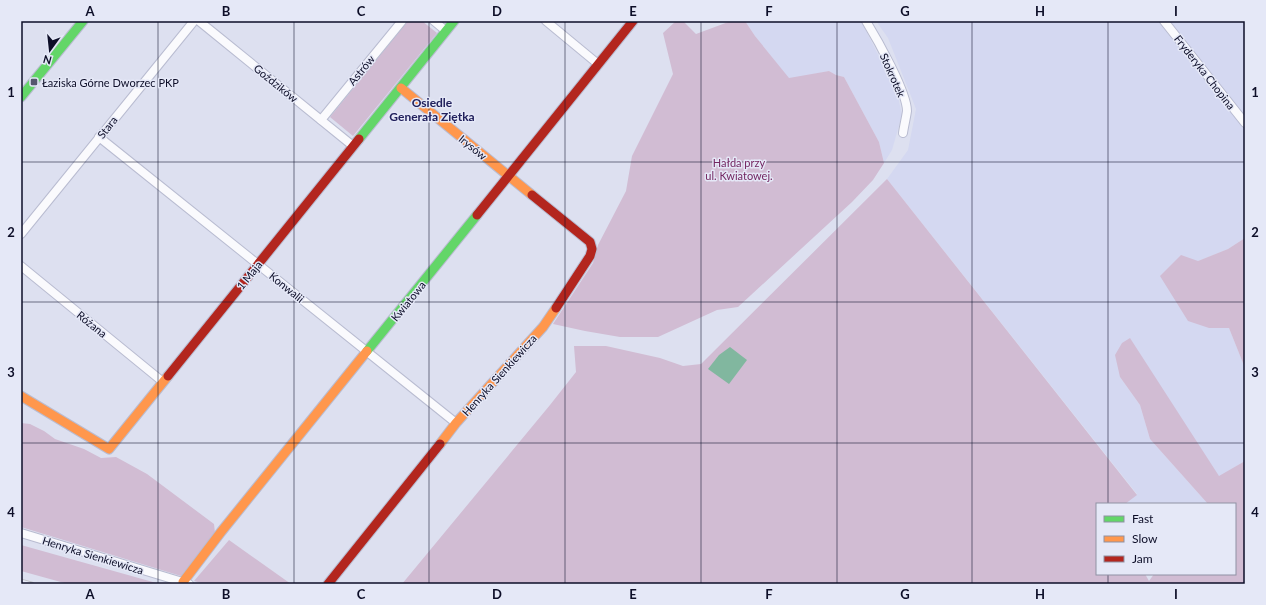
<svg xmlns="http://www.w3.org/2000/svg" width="1266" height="605" viewBox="0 0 1266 605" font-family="Lato,sans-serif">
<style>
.built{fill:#d4d8f1}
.green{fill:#d1bcd3}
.water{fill:#81b79f}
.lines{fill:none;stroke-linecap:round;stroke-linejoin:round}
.street-casing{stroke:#b9bcd1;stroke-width:10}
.fast-casing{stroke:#b9bcd1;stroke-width:11}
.slow-casing{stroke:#b9bcd1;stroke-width:11}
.jam-casing{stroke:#b9bcd1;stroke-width:11}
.street{stroke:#fafafd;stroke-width:8}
.fast{stroke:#63d668;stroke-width:9}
.slow{stroke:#ff974d;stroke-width:9}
.jam{stroke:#b3261e;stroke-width:9}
.rail-casing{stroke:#c0c1c6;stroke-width:4.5}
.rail{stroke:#e5e8f7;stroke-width:3;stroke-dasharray:9;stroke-linecap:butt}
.grid{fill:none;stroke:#0d0e28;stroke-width:1;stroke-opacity:0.55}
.poi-dot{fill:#56586e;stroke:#e5e8f7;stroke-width:1.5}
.labels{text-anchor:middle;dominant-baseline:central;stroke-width:3;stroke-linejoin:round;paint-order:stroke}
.street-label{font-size:11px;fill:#0d0e28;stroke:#e5e8f7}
.poi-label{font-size:11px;fill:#0d0e28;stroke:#e5e8f7;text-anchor:start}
.park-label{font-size:11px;fill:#732661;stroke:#e5e8f7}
.neighbourhood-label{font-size:12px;font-weight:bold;fill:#21205c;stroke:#e5e8f7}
.neatline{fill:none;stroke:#0d0e28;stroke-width:1.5}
.grid-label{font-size:13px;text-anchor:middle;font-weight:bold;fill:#0d0e28}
</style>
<rect width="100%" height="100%" fill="#dde0f0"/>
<!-- built -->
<g class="built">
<path d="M 745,21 L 861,21 L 897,92 L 902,115 L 892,150 L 884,163 L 879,142 L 844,77 L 836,75 L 829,71 L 789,79 L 755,36 Z"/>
<path d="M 876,21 L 1245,21 L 1245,238 L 1228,249 L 1198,261 L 1209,328 L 1229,328 L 1245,368 L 1245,461 L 1219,477 L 1130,339 L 1120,377 L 1140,405 L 1150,439 L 1208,504 L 1125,504 L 1137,494 L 887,179 L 908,150 L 916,109 L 888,38 Z"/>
</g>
<!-- green -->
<g class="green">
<path d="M 408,21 L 422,21 L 437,33 L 353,136 L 330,117 Z"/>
<path d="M 676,21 L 683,21 L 696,34 L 731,21 L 745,21 L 755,36 L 789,78 L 829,71 L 836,75 L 844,77 L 879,142 L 884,163 L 873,180 L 852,202 L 738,307 L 717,310 L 658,337 L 620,337 L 585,331 L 553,324 L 593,263 L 598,245 L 626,191 L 632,156 L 673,74 L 663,33 Z"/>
<path d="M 887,179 L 1137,495 L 1125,504 L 1097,504 L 1097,574 L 1145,574 L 1149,581 L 1154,574 L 1235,574 L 1235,504 L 1208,504 L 1150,439 L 1140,405 L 1120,377 L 1115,355 L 1122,343 L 1130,338 L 1219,476 L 1245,461 L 1245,584 L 402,584 L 550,405 L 576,372 L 574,346 L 606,346 L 660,358 L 683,366 L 701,364 Z"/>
<path d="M 1245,238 L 1245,368 L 1229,328 L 1209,328 L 1188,321 L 1160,276 L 1181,255 L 1198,261 L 1228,249 Z"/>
<path d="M 21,423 L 30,424 L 44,431 L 55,439 L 84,449 L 101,458 L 116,457 L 147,474 L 214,524 L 215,533 L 181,576 L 21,527 Z"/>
<path d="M 229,540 L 291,584 L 205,584 L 194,581 Z"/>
<path d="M 21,545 L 160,584 L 68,584 L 21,571 Z"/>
</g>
<!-- water -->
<path class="water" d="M 730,347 L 747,360 L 729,384 L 708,369 L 719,355 Z"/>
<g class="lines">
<defs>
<g id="street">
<path d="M 199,21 L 353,146"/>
<path d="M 434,21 L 446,31"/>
<path d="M 546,21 L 598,64"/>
<path d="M 866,21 C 877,39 907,92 907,111 C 906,118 904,126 903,133"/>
<path d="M 1164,21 L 1245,123"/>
<path d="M 321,120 L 402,21"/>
<path d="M 99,137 L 456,423"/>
<path d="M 21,234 L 194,21"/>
<path d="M 21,266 L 163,382"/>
<path d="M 21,533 L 189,584"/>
</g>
<g id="fast">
<path d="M 21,97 L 83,21"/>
<path d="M 359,139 L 454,21"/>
<path d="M 367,351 L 477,215"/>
</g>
<g id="slow">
<path d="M 401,88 L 532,195"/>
<path d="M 21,396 L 109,449 L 168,376"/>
<path d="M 440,444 L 456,423 L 543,327 L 556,308"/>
<path d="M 183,582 L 221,532 L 367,351"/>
</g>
<g id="jam">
<path d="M 532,195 L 590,242 L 592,249 L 590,256 L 556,308"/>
<path d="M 477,215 L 633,21"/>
<path d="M 168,376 L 359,139"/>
<path d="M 328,584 L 440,444"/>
</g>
</defs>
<!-- street casing -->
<use href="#street" class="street-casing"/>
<!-- fast casing -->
<use href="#fast" class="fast-casing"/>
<!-- slow casing -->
<use href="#slow" class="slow-casing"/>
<!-- jam casing -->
<use href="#jam" class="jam-casing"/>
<!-- street -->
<use href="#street" class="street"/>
<!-- fast -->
<use href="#fast" class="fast"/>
<!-- slow -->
<use href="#slow" class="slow"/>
<!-- jam -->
<use href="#jam" class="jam"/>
<defs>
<path id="rail" d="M 21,581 L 32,584"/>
</defs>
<!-- rail casing -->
<use href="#rail" class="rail-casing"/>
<!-- rail -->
<use href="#rail" class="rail"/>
</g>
<!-- grid -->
<path class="grid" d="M 158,21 L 158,584M 294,21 L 294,584M 429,21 L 429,584M 565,21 L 565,584M 701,21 L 701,584M 837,21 L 837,584M 972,21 L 972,584M 1108,21 L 1108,504M 21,162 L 1245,162M 21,302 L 1245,302M 21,443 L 1245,443M 1108,574 L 1108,584"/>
<!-- markers -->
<rect class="poi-dot" x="30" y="78" width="8" height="8" rx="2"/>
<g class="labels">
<!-- street labels -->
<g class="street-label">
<text transform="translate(361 70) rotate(-51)">Astrów</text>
<text transform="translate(1205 72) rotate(52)">Fryderyka Chopina</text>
<text transform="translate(893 75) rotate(66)">Stokrotek</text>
<text transform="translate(276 83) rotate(39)">Goździków</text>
<text transform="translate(107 127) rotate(-52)">Stara</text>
<text transform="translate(473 147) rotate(39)">Irysów</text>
<text transform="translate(249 275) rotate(-51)">1 Maja</text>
<text transform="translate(287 287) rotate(39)">Konwalii</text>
<text transform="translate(408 301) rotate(-51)">Kwiatowa</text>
<text transform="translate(92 324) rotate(39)">Różana</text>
<text transform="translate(499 375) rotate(-48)">Henryka Sienkiewicza</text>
<text transform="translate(93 555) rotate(17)">Henryka Sienkiewicza</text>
</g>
<!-- poi labels -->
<g class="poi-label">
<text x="42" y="82">Łaziska Górne Dworzec PKP</text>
</g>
<!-- park labels -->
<g class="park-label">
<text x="739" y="162">Hałda przy<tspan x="739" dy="13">ul. Kwiatowej.</tspan></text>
</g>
<!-- neighbourhood labels -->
<g class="neighbourhood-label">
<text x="432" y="102">Osiedle<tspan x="432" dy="14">Generała Ziętka</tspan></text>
</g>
</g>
<!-- border -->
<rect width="1266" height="605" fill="none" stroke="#e5e8f7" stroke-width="44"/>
<!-- legend -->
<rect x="1096" y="503" width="140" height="72" fill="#e5e8f7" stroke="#8f91a4"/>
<rect x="1104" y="516" width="20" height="6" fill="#63d668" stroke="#8f91a4"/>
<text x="1132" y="523" font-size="12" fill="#0d0e28">Fast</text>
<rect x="1104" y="536" width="20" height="6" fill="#ff974d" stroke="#8f91a4"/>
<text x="1132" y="543" font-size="12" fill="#0d0e28">Slow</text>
<rect x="1104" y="556" width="20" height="6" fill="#b3261e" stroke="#8f91a4"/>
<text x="1132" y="563" font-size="12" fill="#0d0e28">Jam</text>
<!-- north arrow -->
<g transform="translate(50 50) rotate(195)" stroke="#e5e8f7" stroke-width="3" paint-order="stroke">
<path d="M0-3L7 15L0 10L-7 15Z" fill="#0d0e28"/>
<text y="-6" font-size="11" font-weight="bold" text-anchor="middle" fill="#0d0e28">N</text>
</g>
<rect x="22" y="22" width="1222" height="561" class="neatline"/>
<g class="grid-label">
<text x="90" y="16">A</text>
<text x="226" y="16">B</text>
<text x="361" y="16">C</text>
<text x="497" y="16">D</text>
<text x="633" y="16">E</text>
<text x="769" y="16">F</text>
<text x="905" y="16">G</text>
<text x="1040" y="16">H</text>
<text x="1176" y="16">I</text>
<text x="11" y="97">1</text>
<text x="1255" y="97">1</text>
<text x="11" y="237">2</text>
<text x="1255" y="237">2</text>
<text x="11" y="377">3</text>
<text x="1255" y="377">3</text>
<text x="11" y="517">4</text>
<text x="1255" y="517">4</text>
<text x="90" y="599">A</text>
<text x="226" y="599">B</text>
<text x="361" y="599">C</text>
<text x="497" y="599">D</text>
<text x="633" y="599">E</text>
<text x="769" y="599">F</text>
<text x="905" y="599">G</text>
<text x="1040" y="599">H</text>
<text x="1176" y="599">I</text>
</g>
</svg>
